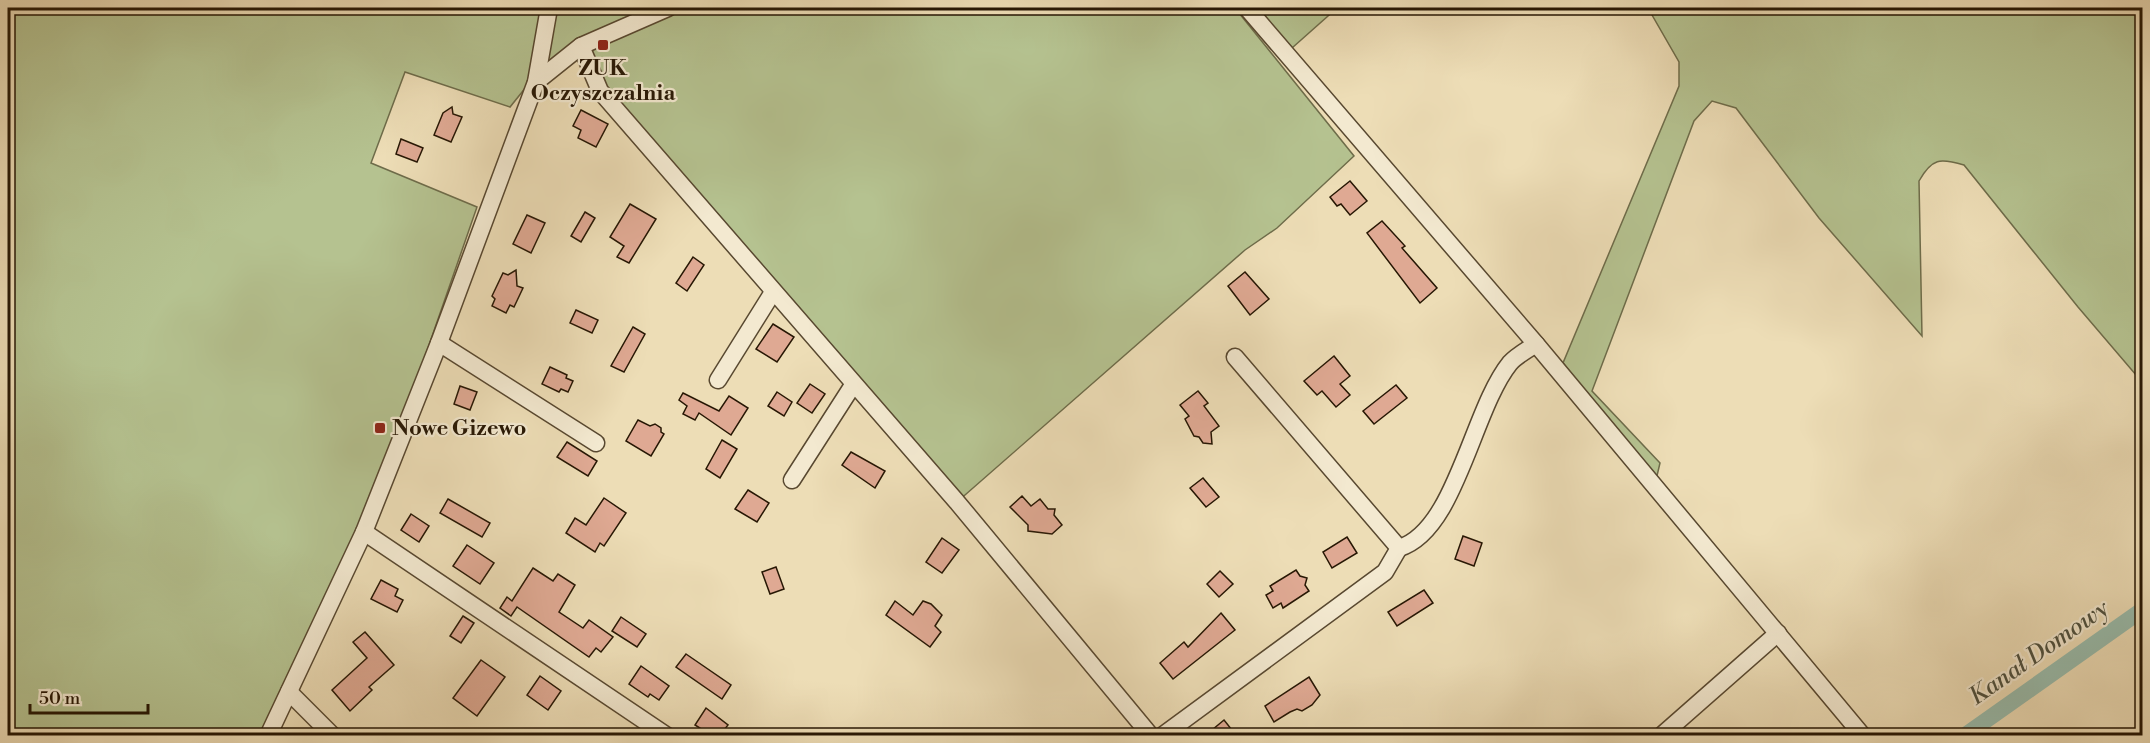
<svg xmlns="http://www.w3.org/2000/svg" width="2150" height="743" viewBox="0 0 2150 743" font-family="'Libre Bodoni',serif">
<style>
.green{fill:#b5c290;stroke:#6e6c4a;stroke-width:1.5}
.lines{fill:none;stroke-linecap:round;stroke-linejoin:round}
.canal{stroke:#99bcac;stroke-width:16}
.building{fill:#dfa993;stroke:#271704;stroke-width:1.5}
.minor-casing{stroke:#584830;stroke-width:19}
.minor{stroke:#f3e9d0;stroke-width:16}
.poi-dot{fill:#8f2418;stroke:#f3e9d0;stroke-width:2}
.labels{text-anchor:middle;dominant-baseline:central;stroke-width:4.5;stroke-linejoin:round;paint-order:stroke}
.poi-label{font-size:22px;font-weight:bold;fill:#271704;stroke:#f3e9d0}
.water-label{font-size:24px;font-style:italic;fill:#4f513f;stroke:#f3e9d0}
</style>
<rect width="100%" height="100%" fill="#edddb6"/>
<filter id="stains"><feTurbulence type="fractalNoise" baseFrequency=".00333" numOctaves="4"/><feColorMatrix values="0 0 0 0 .2 0 0 0 0 .09 0 0 0 0 .02 0 0 0 .5 -.17"/></filter>
<radialGradient id="worn" r=".72"><stop offset=".6" stop-color="#630" stop-opacity="0"/><stop offset="1" stop-color="#630" stop-opacity=".3"/></radialGradient>
<!-- green -->
<g class="green">
<path d="M 8,8 L 1235,8 L 1354,156 L 1277,228 L 1245,250 L 957,502 L 577,54 L 543,66 L 510,107 L 405,72 L 371,163 L 477,207 L 364,532 L 268,735 L 8,735 Z"/>
<path d="M 1257,8 L 1337,8 L 1292,48 Z"/>
<path d="M 1648,8 L 2142,8 L 2142,382 L 2078,307 L 1964,165 C 1940,158 1932,158 1919,181 L 1922,336 L 1819,218 L 1736,108 L 1712,101 L 1694,121 L 1592,391 L 1660,463 L 1656,480 L 1563,363 L 1679,86 L 1679,62 Z"/>
</g>
<g class="lines">
<!-- canal -->
<path class="canal" d="M 1964,736 L 2142,610"/>
</g>
<!-- building -->
<g class="building">
<path d="M 452,107 L 453,114 L 462,117 L 451,142 L 434,135 L 443,113 Z"/>
<path d="M 581,110 L 608,124 L 596,147 L 578,138 L 581,130 L 573,126 Z"/>
<path d="M 401,139 L 423,148 L 417,162 L 396,154 Z"/>
<path d="M 1350,181 L 1367,201 L 1350,215 L 1341,204 L 1337,206 L 1330,197 Z"/>
<path d="M 630,204 L 656,219 L 629,263 L 617,257 L 624,246 L 610,237 Z"/>
<path d="M 585,212 L 595,218 L 581,242 L 571,236 Z"/>
<path d="M 527,215 L 545,223 L 531,253 L 513,244 Z"/>
<path d="M 1382,221 L 1405,246 L 1402,248 L 1437,288 L 1420,303 L 1367,233 Z"/>
<path d="M 693,257 L 704,265 L 687,291 L 676,283 Z"/>
<path d="M 516,270 L 517,286 L 523,288 L 514,307 L 510,305 L 506,313 L 492,306 L 495,299 L 492,296 L 503,273 L 508,275 Z"/>
<path d="M 1245,272 L 1269,299 L 1250,315 L 1228,286 Z"/>
<path d="M 576,310 L 598,320 L 592,333 L 570,323 Z"/>
<path d="M 773,324 L 794,337 L 777,362 L 756,349 Z"/>
<path d="M 633,327 L 645,334 L 624,372 L 611,366 Z"/>
<path d="M 1334,356 L 1350,376 L 1340,384 L 1350,395 L 1336,407 L 1322,391 L 1317,395 L 1304,381 Z"/>
<path d="M 550,367 L 567,375 L 566,378 L 573,381 L 568,392 L 561,389 L 559,392 L 542,384 Z"/>
<path d="M 810,384 L 825,394 L 812,413 L 797,403 Z"/>
<path d="M 1396,385 L 1407,398 L 1374,424 L 1363,411 Z"/>
<path d="M 460,386 L 477,392 L 470,410 L 454,404 Z"/>
<path d="M 1198,391 L 1208,403 L 1204,406 L 1219,426 L 1211,432 L 1212,444 L 1203,443 L 1199,437 L 1194,436 L 1185,419 L 1189,416 L 1180,405 Z"/>
<path d="M 777,392 L 792,402 L 784,416 L 768,406 Z"/>
<path d="M 683,393 L 719,411 L 729,396 L 748,408 L 731,435 L 699,413 L 695,420 L 683,414 L 687,406 L 679,400 Z"/>
<path d="M 638,420 L 650,426 L 655,424 L 661,428 L 661,432 L 664,434 L 651,456 L 626,441 Z"/>
<path d="M 722,440 L 737,449 L 720,478 L 706,469 Z"/>
<path d="M 567,442 L 597,461 L 588,476 L 557,457 Z"/>
<path d="M 851,452 L 885,471 L 875,488 L 842,465 Z"/>
<path d="M 1203,478 L 1219,497 L 1206,507 L 1190,488 Z"/>
<path d="M 748,490 L 769,503 L 757,522 L 735,509 Z"/>
<path d="M 1022,496 L 1031,506 L 1040,499 L 1048,509 L 1055,509 L 1054,515 L 1062,525 L 1052,534 L 1028,531 L 1028,525 L 1010,507 Z"/>
<path d="M 604,498 L 626,513 L 604,546 L 600,543 L 595,552 L 566,533 L 575,518 L 586,525 Z"/>
<path d="M 448,499 L 490,523 L 482,537 L 440,513 Z"/>
<path d="M 411,514 L 429,526 L 419,542 L 401,530 Z"/>
<path d="M 1463,536 L 1482,543 L 1474,566 L 1455,559 Z"/>
<path d="M 1347,537 L 1357,553 L 1332,568 L 1323,552 Z"/>
<path d="M 942,538 L 959,550 L 942,573 L 926,562 Z"/>
<path d="M 467,545 L 494,563 L 480,584 L 453,566 Z"/>
<path d="M 776,567 L 784,589 L 770,594 L 762,572 Z"/>
<path d="M 533,568 L 553,581 L 558,574 L 575,585 L 559,612 L 583,628 L 589,620 L 613,637 L 601,652 L 596,648 L 589,657 L 517,607 L 511,616 L 500,608 L 507,597 L 512,601 Z"/>
<path d="M 1296,570 L 1300,576 L 1307,578 L 1305,585 L 1309,591 L 1283,608 L 1281,603 L 1273,608 L 1266,595 L 1273,591 L 1270,586 Z"/>
<path d="M 1220,571 L 1233,584 L 1219,597 L 1207,584 Z"/>
<path d="M 381,580 L 398,589 L 395,596 L 403,600 L 397,612 L 371,599 Z"/>
<path d="M 1424,590 L 1433,603 L 1397,626 L 1388,612 Z"/>
<path d="M 895,601 L 913,615 L 923,601 L 931,604 L 942,615 L 935,626 L 941,632 L 930,647 L 886,615 Z"/>
<path d="M 1221,613 L 1235,630 L 1173,679 L 1160,663 L 1184,642 L 1188,647 Z"/>
<path d="M 463,616 L 474,623 L 461,643 L 450,636 Z"/>
<path d="M 621,617 L 646,634 L 637,647 L 612,631 Z"/>
<path d="M 365,632 L 394,665 L 369,687 L 372,690 L 350,711 L 332,690 L 367,658 L 353,642 Z"/>
<path d="M 686,654 L 731,685 L 722,699 L 676,667 Z"/>
<path d="M 481,660 L 505,677 L 477,716 L 453,698 Z"/>
<path d="M 641,666 L 669,686 L 659,700 L 650,694 L 648,697 L 629,684 Z"/>
<path d="M 540,676 L 561,691 L 548,710 L 527,695 Z"/>
<path d="M 1309,677 L 1320,695 L 1312,705 L 1302,711 L 1297,709 L 1290,712 L 1274,722 L 1265,706 Z"/>
<path d="M 706,708 L 728,725 L 720,735 L 699,735 L 703,730 L 695,725 Z"/>
<path d="M 1224,720 L 1232,730 L 1225,735 L 1206,735 Z"/>
</g>
<g class="lines">
<defs>
<g id="minor">
<path d="M 1247,8 L 1536,344 L 1863,736"/>
<path d="M 581,46 L 600,91 L 957,502 L 1151,736"/>
<path d="M 536,82 L 581,46 L 668,8"/>
<path d="M 439,343 L 596,443"/>
<path d="M 718,380 L 773,292"/>
<path d="M 792,480 L 853,385"/>
<path d="M 364,532 L 667,736"/>
<path d="M 1399,548 C 1456,531 1472,410 1510,363 C 1516,356 1527,350 1536,344"/>
<path d="M 289,692 L 333,736"/>
<path d="M 268,736 L 364,532 L 439,343 L 536,82 L 549,8"/>
<path d="M 1162,736 L 1385,572 L 1399,548 L 1235,357"/>
<path d="M 1661,736 L 1778,633"/>
</g>
</defs>
<!-- minor casing -->
<use href="#minor" class="minor-casing"/>
<!-- minor -->
<use href="#minor" class="minor"/>
</g>
<!-- markers -->
<g class="poi-dot">
<rect x="597" y="39" width="12" height="12" rx="3"/>
<rect x="374" y="422" width="12" height="12" rx="3"/>
</g>
<g class="labels">
<!-- poi labels -->
<g class="poi-label">
<text x="603" y="68">ZUK<tspan x="603" dy="25">Oczyszczalnia</tspan></text>
<text x="392" y="428" text-anchor="start">Nowe Gizewo</text>
</g>
<!-- water labels -->
<g class="water-label">
<text transform="translate(2039 653) rotate(-35)">Kanał Domowy</text>
</g>
</g>
<!-- margin -->
<rect width="2150" height="743" fill="none" stroke="#edddb6" stroke-width="30"/>
<rect x="9" y="9" width="2132" height="725" fill="none" stroke="#271704" stroke-width="3"/>
<rect x="15" y="15" width="2120" height="713" fill="none" stroke="#271704" stroke-width="1.5"/>
<!-- scale -->
<path d="M30 704v9h118v-9" fill="none" stroke="#271704" stroke-width="3"/>
<text x="39" y="704" font-size="18" fill="#271704" stroke="#f3e9d0" stroke-width="4.5" paint-order="stroke">50 m</text>
<rect width="100%" height="100%" filter="url(#stains)"/>
<rect width="100%" height="100%" fill="url(#worn)"/>
</svg>
